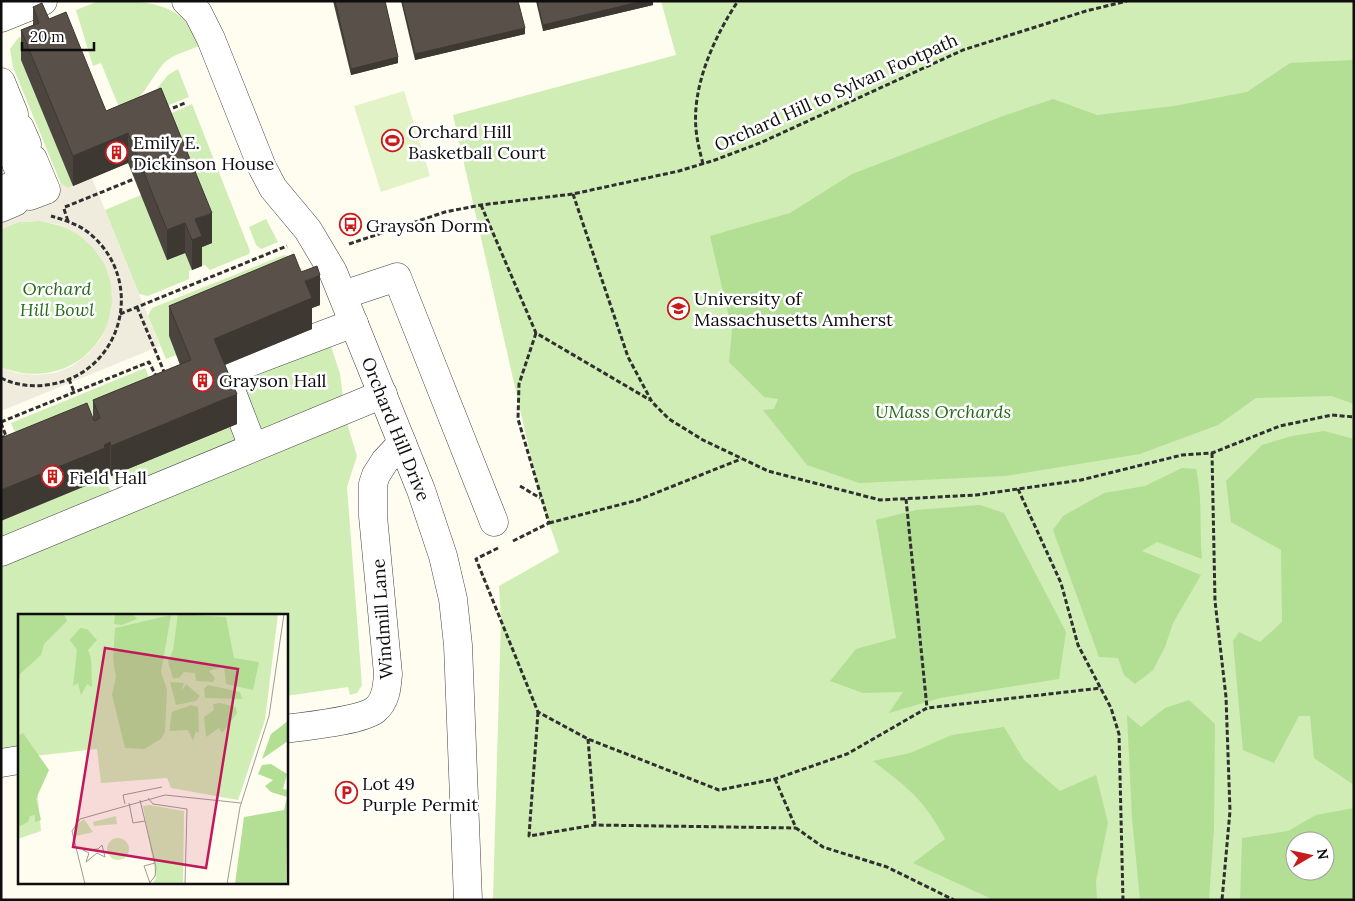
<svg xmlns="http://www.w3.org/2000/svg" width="1355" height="901" viewBox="0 0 1355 901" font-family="Lora,serif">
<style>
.green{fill:#d0edb5;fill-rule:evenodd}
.forest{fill:#b2df93;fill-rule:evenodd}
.pitch{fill:#e2f3c8}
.plaza{fill:#f0ecdd}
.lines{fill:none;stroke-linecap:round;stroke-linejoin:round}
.minor-casing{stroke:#414141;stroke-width:29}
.path{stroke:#303030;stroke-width:3;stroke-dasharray:5 2.5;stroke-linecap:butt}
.minor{stroke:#fff;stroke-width:28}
.wall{fill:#4c453f}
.shaded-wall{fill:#3e3833}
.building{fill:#585049;stroke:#3e3833}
.labels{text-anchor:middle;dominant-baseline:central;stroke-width:5;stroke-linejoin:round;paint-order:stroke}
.street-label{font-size:18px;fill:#0e0e0e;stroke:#fff}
.poi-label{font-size:18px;fill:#0e0e0e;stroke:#fff;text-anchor:start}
.park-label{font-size:18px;font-style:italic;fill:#266b19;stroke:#fff}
.inset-road{fill:none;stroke:#9f9d95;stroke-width:1}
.view{fill:#c2185b;fill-opacity:0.15;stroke:#c2185b;stroke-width:2.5}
.inset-edge{fill:none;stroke:#0e0e0e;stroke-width:2.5}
</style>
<rect width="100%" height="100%" fill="#fffdef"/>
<!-- green -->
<g class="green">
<path d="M 99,1 C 143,1 186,0 199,46 C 188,51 173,54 164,63 C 151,78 140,104 121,112 L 101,63 L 93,66 L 76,10 Z"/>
<path d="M 661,1 L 1354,1 L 1354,900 L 493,900 L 501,619 L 499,586 L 559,552 L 540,497 L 453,115 L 676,55 ZM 1295,841 L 1325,841 L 1325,871 L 1295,871 Z"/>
<path d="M 19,37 L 23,39 L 22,60 L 73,186 L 68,188 L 61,184 L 13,67 L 10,49 Z"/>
<path d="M 178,69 L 189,97 L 139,117 L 135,116 L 168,75 Z"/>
<path d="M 192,104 L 250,251 L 249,254 L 210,270 L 205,265 L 202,266 L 161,118 Z"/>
<path d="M 141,195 L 185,253 L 192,270 L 189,271 L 189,279 L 148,296 L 139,294 L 105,210 Z"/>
<path d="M 266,219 L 278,242 L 261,249 L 256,245 L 249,227 Z"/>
<path d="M 40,221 C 53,224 68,226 79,235 C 154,288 93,403 1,367 L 1,229 L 19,222 Z"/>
<path d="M 284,255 L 288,256 L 315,281 L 169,336 L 176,355 L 166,359 L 148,316 L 152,308 Z"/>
<path d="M 331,346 L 340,374 L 343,398 L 262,435 L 236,375 Z"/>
<path d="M 145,368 L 160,403 L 26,458 L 11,423 Z"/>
<path d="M 346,420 L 357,456 L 347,487 L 362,685 L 357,693 L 350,695 L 348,687 L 286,696 L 286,615 L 19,615 L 19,749 L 1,751 L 1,560 Z"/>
<path d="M 237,424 L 241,442 L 118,490 L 111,476 Z"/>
<path d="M 105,478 L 113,496 L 1,544 L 1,521 Z"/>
</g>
<!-- forest -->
<g class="forest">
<path d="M 1354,60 L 1354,404 L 1331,396 L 1256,398 L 1218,425 L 1140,454 L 1005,476 L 859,483 L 807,465 L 763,410 L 774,409 L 778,399 L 764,397 L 729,362 L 732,330 L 710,236 L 790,213 L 852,174 L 1003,116 L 1053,99 L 1097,115 L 1174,106 L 1247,92 L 1290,63 Z"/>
<path d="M 1324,431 L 1354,439 L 1354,785 L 1314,758 L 1310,716 L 1299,716 L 1274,763 L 1243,750 L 1233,641 L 1239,632 L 1260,642 L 1282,622 L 1281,550 L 1231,522 L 1226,481 L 1262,445 L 1292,436 Z"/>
<path d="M 1182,468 L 1196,469 C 1203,498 1199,529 1202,559 L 1157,542 L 1142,551 L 1201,575 L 1173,623 L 1165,647 L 1153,670 L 1135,684 L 1124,675 L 1118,658 L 1099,657 L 1053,530 L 1063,516 L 1104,493 L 1145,486 Z"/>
<path d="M 980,505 L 1004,513 L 1066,632 L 1059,679 L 940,698 L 889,713 L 903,692 L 863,693 L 830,681 L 856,649 L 896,638 L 876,520 L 916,510 Z"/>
<path d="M 1189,700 L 1215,724 L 1214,828 L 1209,900 L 1140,900 L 1132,818 L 1127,715 L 1141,727 L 1165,708 Z"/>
<path d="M 1004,727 L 1024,760 L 1060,791 L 1096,775 L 1108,823 L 1096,881 L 1097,900 L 994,900 L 913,863 L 945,839 C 924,799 908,788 873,761 L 910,753 L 952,735 Z"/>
<path d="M 1354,808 L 1354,900 L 1240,900 L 1242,838 L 1288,831 L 1316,815 ZM 1295,841 L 1325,841 L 1325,871 L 1295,871 Z"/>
</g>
<!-- pitch -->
<path class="pitch" d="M 404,91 L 430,176 L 381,192 L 354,106 Z"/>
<!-- plaza -->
<path class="plaza" d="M 92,178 L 160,346 L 1,411 L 1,367 L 16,373 L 36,375 L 55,373 L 72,366 L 88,354 L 100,340 L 108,322 L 112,303 L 111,284 L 105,265 L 94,249 L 79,235 L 60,225 L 40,221 L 19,222 L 1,229 L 1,208 L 61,184 L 68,188 Z"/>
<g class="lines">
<defs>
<g id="minor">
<path d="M 186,1 L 198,13 L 211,39 L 262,167 L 273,188 L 308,230 L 333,272 L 421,490 L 443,556 L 453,599 L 458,645 L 468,900"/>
<path d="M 1,18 L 43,1"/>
<path d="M 1,82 L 14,114 L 1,119"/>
<path d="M 1,125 L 5,135 L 20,128 L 27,144 L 11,150 L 17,166 L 33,159 L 46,190 L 30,196 L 24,181 L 9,187 L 15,202 L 1,208"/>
<path d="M 343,295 L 397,277 L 494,522"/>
<path d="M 253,447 L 224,372 L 354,323"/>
<path d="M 1,552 L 383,394"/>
<path d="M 286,729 C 306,726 360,721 375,710 C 386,701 387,687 388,674 L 373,516 L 373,484 L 376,475 L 385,461 L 402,443"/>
<path d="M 1,763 L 19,760"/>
</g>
</defs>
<!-- minor casing -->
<use href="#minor" class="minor-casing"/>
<!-- path -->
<g class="path">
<path d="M 173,108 L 185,103"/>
<path d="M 703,164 C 700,152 697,141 696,129 C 692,86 714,37 738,1"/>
<path d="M 573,194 L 628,357 L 652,402 L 669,419 L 703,440 L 768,471 L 880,500 L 976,495 L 1081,480 L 1182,455 L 1212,453 L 1280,426 L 1332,415 L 1354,417"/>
<path d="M 481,205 L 536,333 L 650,400"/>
<path d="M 65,207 L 134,179"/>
<path d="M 64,209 L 68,221"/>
<path d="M 349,244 L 445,212 L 481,205 L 573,194 L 679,171 L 715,160 L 760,143 L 963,50 L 1086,11 L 1127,1"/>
<path d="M 137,307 L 165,374"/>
<path d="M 120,314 L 287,246"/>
<path d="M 1,378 C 15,385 31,387 46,385 C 122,376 148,281 89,233 C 78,224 64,220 51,216"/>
<path d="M 69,379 L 74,392"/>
<path d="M 1,422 L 149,362 L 156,376"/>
<path d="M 1,423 L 6,436 L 1,438"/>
<path d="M 1212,453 L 1215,601 L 1226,697 L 1230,811 L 1222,900"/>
<path d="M 520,486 L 540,498"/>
<path d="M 1018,489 L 1061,583 L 1078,645 L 1111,708 L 1119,734 L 1123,900"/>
<path d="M 906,499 L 927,708"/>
<path d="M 549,523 L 638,500 L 741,459"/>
<path d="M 513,541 L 549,523 L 518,419 L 519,384 L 536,333"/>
<path d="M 498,548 L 476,559 L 538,712 L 588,739 L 719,790 L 775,779 L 847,754 L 927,708 L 1101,688"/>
<path d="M 538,712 L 529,836 L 595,825"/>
<path d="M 588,739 L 595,825 L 796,828"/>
<path d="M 775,779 L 796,828 L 823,847 L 887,867 L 954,900"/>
</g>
<!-- minor -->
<use href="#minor" class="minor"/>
</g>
<!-- wall -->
<g class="wall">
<path d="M 333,1 L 385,1 L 398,63 L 351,75 Z"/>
<path d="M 401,1 L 518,1 L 525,34 L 415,60 Z"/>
<path d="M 536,1 L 653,1 L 653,5 L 543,31 Z"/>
<path d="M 33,7 L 49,19 L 106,111 L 161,88 L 212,243 L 202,247 L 202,266 L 192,270 L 185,253 L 167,260 L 128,163 L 73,186 L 21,60 L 21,30 L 33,25 Z"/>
<path d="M 348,216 L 356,232 L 351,233 L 348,222 Z"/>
<path d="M 301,272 L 320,305 L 312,308 L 312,329 L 225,365 L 237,424 L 111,476 L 110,472 L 105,474 L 105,478 L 93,419 L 93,400 L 180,365 L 169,336 L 169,306 Z"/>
</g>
<!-- shaded-wall -->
<g class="shaded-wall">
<path d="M 643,1 L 653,1 L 653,5 L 543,31 L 543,25 Z"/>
<path d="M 525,28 L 525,34 L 415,60 L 415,54 Z"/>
<path d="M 398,57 L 398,63 L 351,75 L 351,69 Z"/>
<path d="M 128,133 L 128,163 L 73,186 L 73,156 Z"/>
<path d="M 212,213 L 212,243 L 202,247 L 202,266 L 192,270 L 192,240 L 195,219 Z"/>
<path d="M 185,223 L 185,253 L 167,260 L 167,230 Z"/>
<path d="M 356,226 L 356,232 L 351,233 L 351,227 Z"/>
<path d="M 320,275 L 320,305 L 312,308 L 312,329 L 214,369 L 214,339 L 305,281 Z"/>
<path d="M 237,394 L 237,424 L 111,476 L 111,446 Z"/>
<path d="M 110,442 L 110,472 L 105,474 L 105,478 L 1,521 L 1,490 Z"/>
</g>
<!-- building -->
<g class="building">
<path d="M 335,1 L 385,1 L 398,57 L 351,69 Z"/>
<path d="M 402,1 L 518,1 L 525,28 L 415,54 Z"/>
<path d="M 537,1 L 643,1 L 543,25 Z"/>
<path d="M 42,3 L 49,19 L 66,12 L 106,111 L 161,88 L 212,213 L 195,219 L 202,236 L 192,240 L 185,223 L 167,230 L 128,133 L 73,156 L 21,30 L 39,23 L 33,7 Z"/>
<path d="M 353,214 L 356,226 L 351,227 L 348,216 Z"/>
<path d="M 294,254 L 301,272 L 317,266 L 320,275 L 305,281 L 312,298 L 214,339 L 237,394 L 111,446 L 110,442 L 104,445 L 105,448 L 1,490 L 1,438 L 87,403 L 94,421 L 100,418 L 93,400 L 191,360 L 169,306 Z"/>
</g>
<!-- icons -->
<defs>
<symbol id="stadium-ring" viewBox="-11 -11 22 22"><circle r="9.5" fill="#fff" stroke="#c91b1b" stroke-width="1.5"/><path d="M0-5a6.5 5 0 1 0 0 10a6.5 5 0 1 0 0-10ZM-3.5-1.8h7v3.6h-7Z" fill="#c91b1b"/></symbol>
<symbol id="building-ring" viewBox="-11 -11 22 22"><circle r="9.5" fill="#fff" stroke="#c91b1b" stroke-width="1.5"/><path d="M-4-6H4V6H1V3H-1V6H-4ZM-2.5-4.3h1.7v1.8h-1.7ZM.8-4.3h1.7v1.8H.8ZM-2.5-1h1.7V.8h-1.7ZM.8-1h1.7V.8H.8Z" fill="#c91b1b"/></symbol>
<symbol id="bus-ring" viewBox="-11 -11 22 22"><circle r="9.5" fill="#fff" stroke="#c91b1b" stroke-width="1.5"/><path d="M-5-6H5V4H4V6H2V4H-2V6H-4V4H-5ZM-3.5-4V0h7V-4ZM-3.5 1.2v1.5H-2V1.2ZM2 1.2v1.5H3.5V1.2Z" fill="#c91b1b"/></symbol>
<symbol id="university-ring" viewBox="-11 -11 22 22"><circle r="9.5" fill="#fff" stroke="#c91b1b" stroke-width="1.5"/><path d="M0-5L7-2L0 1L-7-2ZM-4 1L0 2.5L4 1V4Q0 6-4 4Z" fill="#c91b1b"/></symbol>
<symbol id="parking-ring" viewBox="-11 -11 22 22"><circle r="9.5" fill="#fff" stroke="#c91b1b" stroke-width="1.5"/><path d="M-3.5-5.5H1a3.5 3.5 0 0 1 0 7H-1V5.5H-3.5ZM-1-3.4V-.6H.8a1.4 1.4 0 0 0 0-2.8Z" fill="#c91b1b"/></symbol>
</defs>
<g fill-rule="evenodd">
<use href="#stadium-ring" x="380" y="128" width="25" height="25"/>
<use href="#building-ring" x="104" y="140" width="25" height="25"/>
<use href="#bus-ring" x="338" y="212" width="25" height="25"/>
<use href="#university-ring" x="666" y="296" width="25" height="25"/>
<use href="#building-ring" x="190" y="368" width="25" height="25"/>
<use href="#building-ring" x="40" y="464" width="25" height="25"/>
<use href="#parking-ring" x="334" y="780" width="25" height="25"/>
</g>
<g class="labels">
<!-- street labels -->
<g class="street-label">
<text transform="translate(836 92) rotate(-24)">Orchard Hill to Sylvan Footpath</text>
<text transform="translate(396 429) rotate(68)">Orchard Hill Drive</text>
<text transform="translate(382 619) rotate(-94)">Windmill Lane</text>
</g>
<!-- poi labels -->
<g class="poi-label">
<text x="408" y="131">Orchard Hill<tspan x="408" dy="21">Basketball Court</tspan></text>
<text x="133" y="142">Emily E.<tspan x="133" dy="21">Dickinson House</tspan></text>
<text x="366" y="225">Grayson Dorm</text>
<text x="694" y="298">University of<tspan x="694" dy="21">Massachusetts Amherst</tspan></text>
<text x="219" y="380">Grayson Hall</text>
<text x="69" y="477">Field Hall</text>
<text x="362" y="783">Lot 49<tspan x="362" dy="21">Purple Permit</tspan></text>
</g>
<!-- park labels -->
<g class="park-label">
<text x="57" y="288">Orchard<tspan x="57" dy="21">Hill Bowl</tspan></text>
<text x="943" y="411">UMass Orchards</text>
</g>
</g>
<!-- overview -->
<g transform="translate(18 614)">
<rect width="270" height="270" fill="#fffdef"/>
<path d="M 0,0 L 260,0 L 247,106 L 220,186 L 153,174 L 149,164 L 83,169 L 79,135 L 16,142 L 23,217 L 0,225 ZM 131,191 L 166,197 L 165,270 L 134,270 L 138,265 L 125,192 ZM 98,202 L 99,210 L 76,212 L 75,208 ZM 66,205 L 75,218 L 58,222 L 58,211 ZM89 235a11 11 0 1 1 22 0a11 11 0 1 1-22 0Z" fill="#d0edb5"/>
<path d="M 0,0 L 46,0 L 49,7 L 26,30 L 23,41 L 2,60 L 0,71 ZM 97,0 L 115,0 L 119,5 L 104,11 L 96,10 ZM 160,0 L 208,3 L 216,44 L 241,48 L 235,76 L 208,70 L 206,52 L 191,57 L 197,64 L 195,68 L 178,67 L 177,59 L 166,58 L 161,64 L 155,64 L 150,48 L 155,36 ZM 153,1 L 143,58 L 149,76 L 147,118 L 143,125 L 126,135 L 107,134 L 94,81 L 98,63 L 95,45 L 97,14 ZM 62,14 L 69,15 L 79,26 L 70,36 L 73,44 L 74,73 L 69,70 L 63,81 L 60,69 L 55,72 L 59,36 L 52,26 ZM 152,68 L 166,69 L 163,78 L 168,70 L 182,82 L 178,87 L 158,91 ZM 190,71 L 222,78 L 224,85 L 187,84 L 186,75 ZM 202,89 L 218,93 L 219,99 L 204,119 L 201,114 L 188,123 L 186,103 L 196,96 L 195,90 ZM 173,91 L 180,93 L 181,119 L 178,117 L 175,127 L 170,116 L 152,117 L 152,110 L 154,98 ZM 270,107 L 270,127 L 244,145 L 253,120 ZM 5,119 L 31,156 L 18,185 L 23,206 L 17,208 L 17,201 L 12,202 L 10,208 L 0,213 L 0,122 ZM 253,150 L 269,160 L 265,175 L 270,176 L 268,270 L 217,270 L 226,203 L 266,196 L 269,183 L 253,178 L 247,172 L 255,166 L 240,160 L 244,151 Z" fill="#b2df93"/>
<path class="inset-road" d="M 130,184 L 135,190 L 169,195 L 167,270M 122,186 L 138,253 L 137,262 L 131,270M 111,189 L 115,209 L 127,207M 107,190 L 105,181 L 144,173M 84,231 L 87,243 L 79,239 L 68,248 L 71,239 L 65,236 L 80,235 ZM 132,269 L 126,252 L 137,249M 67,270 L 54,217 L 62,205 L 147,181 L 223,189M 209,270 L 222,193 L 251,102 L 266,0"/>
<path class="view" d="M 87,34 L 220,55 L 188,254 L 55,233 Z"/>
<rect width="270" height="270" class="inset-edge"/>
</g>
<!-- border -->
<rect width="1355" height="901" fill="none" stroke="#0e0e0e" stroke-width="5"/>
<!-- north arrow -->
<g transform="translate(1310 856) rotate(81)"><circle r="24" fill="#ffffff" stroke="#9f9f9f"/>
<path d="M0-4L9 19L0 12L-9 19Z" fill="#c91b1b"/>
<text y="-8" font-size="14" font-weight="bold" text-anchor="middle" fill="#0e0e0e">N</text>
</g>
<!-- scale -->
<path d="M22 42v8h72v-8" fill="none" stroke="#0e0e0e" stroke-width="2.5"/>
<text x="30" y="42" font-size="15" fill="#0e0e0e" stroke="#ffffff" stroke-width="4" paint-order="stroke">20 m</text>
</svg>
